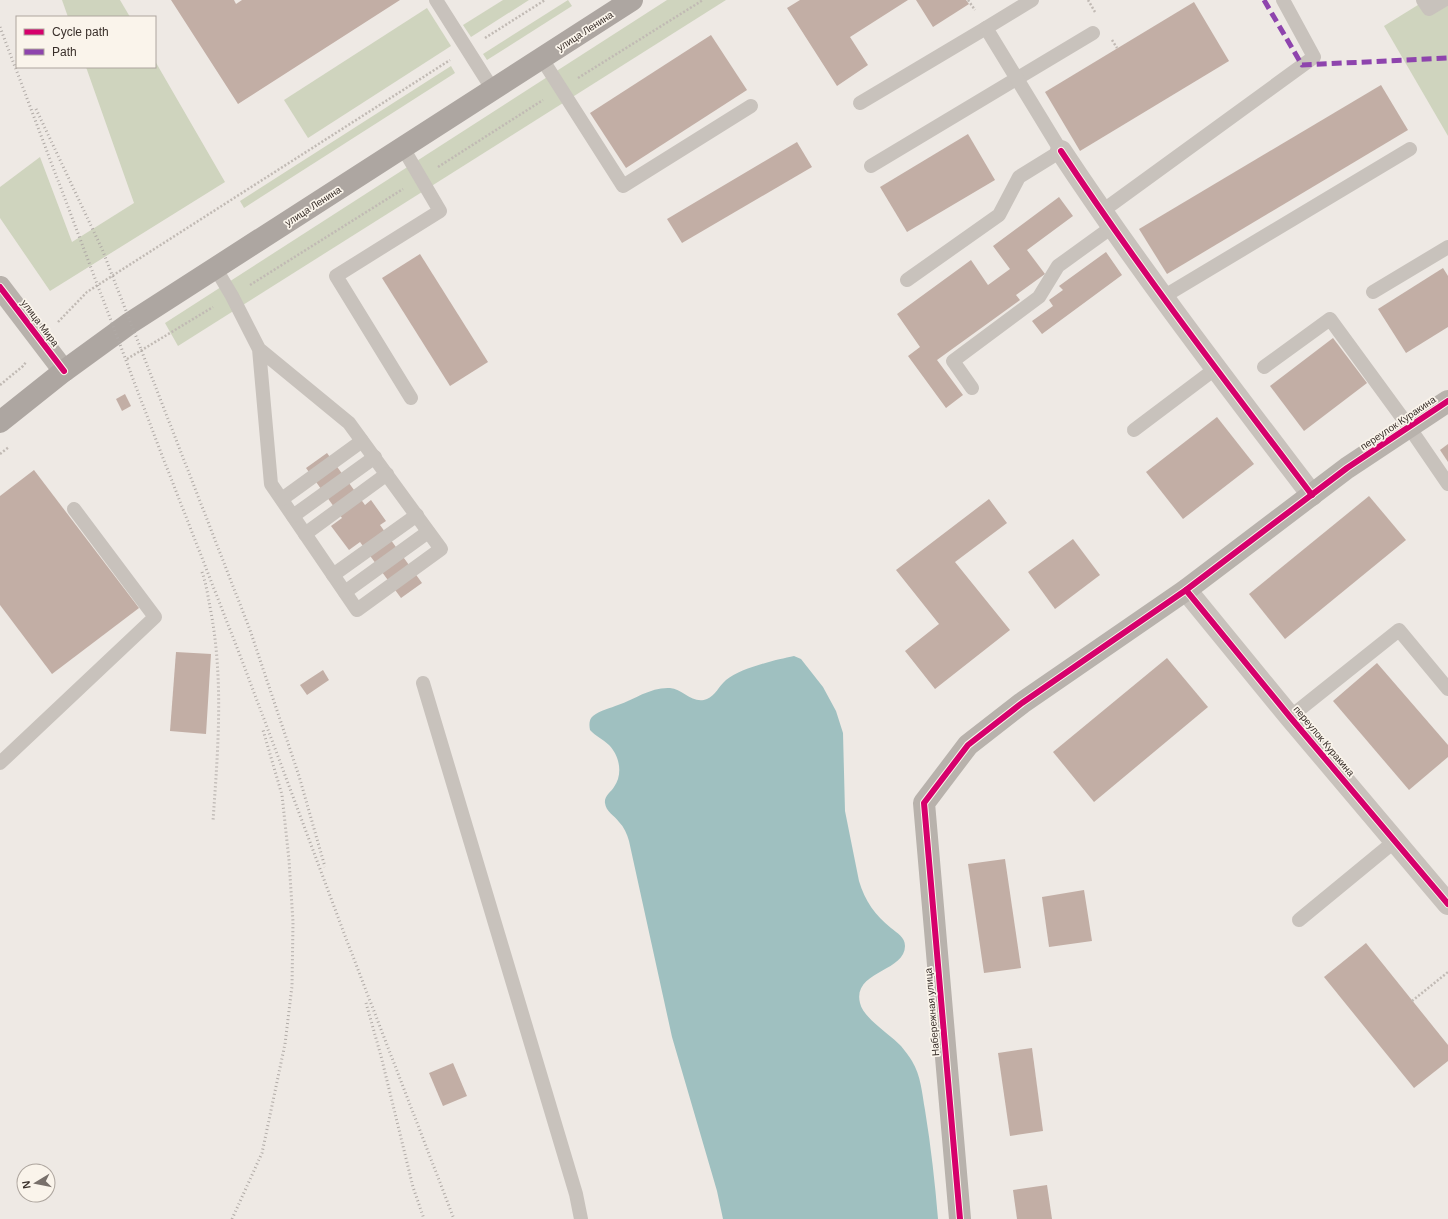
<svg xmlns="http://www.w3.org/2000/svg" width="1448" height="1219" viewBox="0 0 1448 1219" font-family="Helvetica,sans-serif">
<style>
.green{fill:#cfd4be}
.water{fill:#9fc0c0}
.building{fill:#c2aea5}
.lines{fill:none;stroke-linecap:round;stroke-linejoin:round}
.path{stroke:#c1bab4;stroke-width:2.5;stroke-dasharray:2 2;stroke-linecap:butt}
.lane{stroke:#c8c2bc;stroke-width:14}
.street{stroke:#c8c2bc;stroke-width:22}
.secondary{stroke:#b8b2ac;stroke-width:22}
.primary{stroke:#ada6a1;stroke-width:22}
.rail{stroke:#b0aaa6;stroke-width:3;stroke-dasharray:1 3;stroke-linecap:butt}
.quiet{stroke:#8e44ad;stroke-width:5;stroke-dasharray:10 5;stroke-linecap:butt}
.cycleway-casing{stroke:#faf4eb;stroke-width:8}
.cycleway{stroke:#d6006c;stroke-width:6}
.labels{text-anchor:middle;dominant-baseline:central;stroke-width:3.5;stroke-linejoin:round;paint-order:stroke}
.street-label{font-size:10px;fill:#392f2a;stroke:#faf4eb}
</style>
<rect width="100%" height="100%" fill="#eee9e4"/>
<!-- green -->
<g class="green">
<path d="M 62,0 L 120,0 L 130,17 L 68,17 Z"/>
<path d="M 503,0 L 529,0 L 471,37 L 463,25 Z"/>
<path d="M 568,0 L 572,6 L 487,60 L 483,54 Z"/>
<path d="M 667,0 L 726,0 L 178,346 L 165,323 Z"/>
<path d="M 1426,0 L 1448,0 L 1448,136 L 1384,26 Z"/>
<path d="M 427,8 L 451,46 L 308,138 L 284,100 Z"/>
<path d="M 155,61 L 225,182 L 50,291 L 0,218 L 0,187 L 40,157 L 72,242 L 134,203 L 86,67 L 155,67 Z"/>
<path d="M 451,66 L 455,73 L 244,208 L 240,201 Z"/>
</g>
<!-- water -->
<path class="water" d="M 794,656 L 801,659 L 823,687 L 836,711 L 843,733 L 845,811 L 859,881 C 865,901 875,915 891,928 C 897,933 905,937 905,946 C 905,972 852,971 860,1003 C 863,1018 891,1035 901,1046 C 905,1051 909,1056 912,1061 C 921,1076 922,1093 925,1110 C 931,1147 935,1183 938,1219 L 723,1219 L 717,1191 L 672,1037 L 629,841 C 627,834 624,827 619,822 C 614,815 606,812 605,803 C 604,796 611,792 614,787 C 623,775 620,756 609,745 C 603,739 595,736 590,730 C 589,725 589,719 593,716 C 600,710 611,708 618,705 C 635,699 651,687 670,688 C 683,689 693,705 707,699 C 715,696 719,686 726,680 C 741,668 775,660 794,656 Z"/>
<!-- building -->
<g class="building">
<path d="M 171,0 L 234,0 L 236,4 L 242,0 L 400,0 L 238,104 Z"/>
<path d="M 800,0 L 908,0 L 850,37 L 868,65 L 837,86 L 787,8 Z"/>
<path d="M 916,0 L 966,0 L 969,4 L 933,27 Z"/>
<path d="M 1194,2 L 1229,61 L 1080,151 L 1045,92 Z"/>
<path d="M 711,35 L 747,90 L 626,168 L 590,113 Z"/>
<path d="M 1381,85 L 1408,130 L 1167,274 L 1139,229 Z"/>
<path d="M 968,134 L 995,180 L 907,232 L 880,187 Z"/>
<path d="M 797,142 L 812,167 L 682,243 L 667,219 Z"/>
<path d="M 1059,197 L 1073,216 L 1027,250 L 1045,274 L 1016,295 L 1020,300 L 937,360 L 963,395 L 946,408 L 908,356 L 920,347 L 897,314 L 971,260 L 988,285 L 1010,269 L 993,246 Z"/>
<path d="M 1106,252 L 1122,275 L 1042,334 L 1032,321 L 1053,306 L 1049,300 L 1063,290 L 1059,286 Z"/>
<path d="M 420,254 L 488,362 L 450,386 L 382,278 Z"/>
<path d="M 1443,268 L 1448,276 L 1448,327 L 1406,353 L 1378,309 Z"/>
<path d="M 1333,338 L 1367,383 L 1304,431 L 1270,386 Z"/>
<path d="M 125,394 L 131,406 L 122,411 L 116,399 Z"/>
<path d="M 1217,417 L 1254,464 L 1183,519 L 1146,472 Z"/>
<path d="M 1448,444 L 1448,462 L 1440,450 Z"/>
<path d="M 327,453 L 365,505 L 371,500 L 386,521 L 380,525 L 422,583 L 401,598 L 360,542 L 349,550 L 331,526 L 342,518 L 306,468 Z"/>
<path d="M 34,470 L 139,608 L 52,674 L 0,605 L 0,496 Z"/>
<path d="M 1369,496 L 1406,540 L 1285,639 L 1249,594 Z"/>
<path d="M 989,499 L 1007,523 L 955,562 L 1010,630 L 935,689 L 905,651 L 939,624 L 896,570 Z"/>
<path d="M 1073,539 L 1100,575 L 1055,609 L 1028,572 Z"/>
<path d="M 176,652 L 211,654 L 206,734 L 170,731 Z"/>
<path d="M 1167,658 L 1208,707 L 1094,802 L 1053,752 Z"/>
<path d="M 1377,663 L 1448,745 L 1448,757 L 1409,790 L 1333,701 Z"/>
<path d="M 323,670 L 329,680 L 307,695 L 300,685 Z"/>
<path d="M 1005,859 L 1021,968 L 984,973 L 968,864 Z"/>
<path d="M 1084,890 L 1092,941 L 1049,947 L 1042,897 Z"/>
<path d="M 1366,943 L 1448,1045 L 1448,1061 L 1414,1088 L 1324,977 Z"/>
<path d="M 1032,1048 L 1043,1131 L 1010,1136 L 998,1053 Z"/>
<path d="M 453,1063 L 467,1096 L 443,1106 L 429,1073 Z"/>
<path d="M 1047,1185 L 1052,1219 L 1017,1219 L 1013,1190 Z"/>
</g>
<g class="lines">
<!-- path -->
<g class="path">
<path d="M 968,0 L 975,10"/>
<path d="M 1088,0 L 1095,12"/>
<path d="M 485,38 L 545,0"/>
<path d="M 1112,40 L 1117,48"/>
<path d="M 578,78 L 703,0"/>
<path d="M 438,167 L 543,100"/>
<path d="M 250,285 L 403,189"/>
<path d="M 58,322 L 87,292 L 450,60"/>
<path d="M 127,359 L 213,307"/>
<path d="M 0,385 L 23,366 L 26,362"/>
<path d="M 0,454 L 9,447"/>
<path d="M 1412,1001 L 1448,972"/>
</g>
<!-- lane -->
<g class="lane">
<path d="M 436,0 L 493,90"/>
<path d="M 1423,0 L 1429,9 L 1444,0"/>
<path d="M 542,59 L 623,186 L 751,106"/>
<path d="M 860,103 L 986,28"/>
<path d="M 403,148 L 440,211 L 336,276 L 411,398"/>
<path d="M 871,166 L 1093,33"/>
<path d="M 1101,212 L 1314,57 L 1283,0"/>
<path d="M 216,269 L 232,296 L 259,349 L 271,484 L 357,610 L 441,549 L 349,423 L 259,349"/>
<path d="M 907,280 L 999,215 L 1019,177 L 1061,151 L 986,28 L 1032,0"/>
<path d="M 1373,292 L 1448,247"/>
<path d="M 1163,297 L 1410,149"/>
<path d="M 1264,367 L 1330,319 L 1409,427 L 1448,484"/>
<path d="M 972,388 L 953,361 L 1039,297 L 1058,266 L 1112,227"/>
<path d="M 1134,430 L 1215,369"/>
<path d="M 282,499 L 362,441"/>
<path d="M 293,516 L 375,457"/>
<path d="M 305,534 L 387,474"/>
<path d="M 333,575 L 417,515"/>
<path d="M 345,592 L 428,532"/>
<path d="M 423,683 L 576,1194 L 581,1219"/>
<path d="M 1290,717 L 1399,630 L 1448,689"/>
<path d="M 0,763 L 155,617 L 74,509"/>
<path d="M 1299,920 L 1395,841"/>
</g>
<!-- street -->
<g class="street">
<path d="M 1061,151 C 1139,269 1226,382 1312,495"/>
<path d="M 1186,590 L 1290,717 L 1448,904"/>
</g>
<!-- secondary -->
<g class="secondary">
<path d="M 0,287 L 64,371"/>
<path d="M 960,1219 L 924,803 L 968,745 L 1022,703 L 1186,590 L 1347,468 L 1448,401"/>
</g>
<!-- primary -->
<path class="primary" d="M 0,422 L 64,371 L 130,323 L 632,0"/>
<!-- rail -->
<g class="rail">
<path d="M 0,27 L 158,445 L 243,663 L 347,941 L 454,1219"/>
<path d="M 36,109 L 102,249 L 250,630 L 299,776 L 325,867"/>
<path d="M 202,572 C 206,583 208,596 210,607 C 224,678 218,749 213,821"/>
<path d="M 366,1003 L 381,1056 L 413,1187 L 424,1219"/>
<path d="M 232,1219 L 262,1153 L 285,1044 L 292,986 L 293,922 L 289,860 L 282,795 L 263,730"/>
</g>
<!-- quiet -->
<path class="quiet" d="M 1264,0 L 1302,65 L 1448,58"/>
<defs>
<g id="cycleway">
<path d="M 1061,151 C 1139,269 1226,382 1312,495"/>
<path d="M 0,287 L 64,371"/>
<path d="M 1186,590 L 1290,717 L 1448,904"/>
<path d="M 960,1219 L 924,803 L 968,745 L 1022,703 L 1186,590 L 1347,468 L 1448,401"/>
</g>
</defs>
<!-- cycleway casing -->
<use href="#cycleway" class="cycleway-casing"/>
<!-- cycleway -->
<use href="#cycleway" class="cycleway"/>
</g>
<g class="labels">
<!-- street labels -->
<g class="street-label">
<text transform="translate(585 31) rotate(-33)">улица Ленина</text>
<text transform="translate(313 206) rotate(-33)">улица Ленина</text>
<text transform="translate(40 323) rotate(53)">улица Мира</text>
<text transform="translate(1398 423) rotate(-34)">переулок Куракина</text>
<text transform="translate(1324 741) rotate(50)">переулок Куракина</text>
<text transform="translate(932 1012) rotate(-95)">Набережная улица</text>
</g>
</g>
<!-- legend -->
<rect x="16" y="16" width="140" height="52" fill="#faf4eb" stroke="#ada59e"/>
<rect x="24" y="29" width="20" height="6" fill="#d6006c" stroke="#ada59e"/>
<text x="52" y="36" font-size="12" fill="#392f2a">Cycle path</text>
<rect x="24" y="49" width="20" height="6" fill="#8e44ad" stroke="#ada59e"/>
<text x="52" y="56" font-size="12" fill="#392f2a">Path</text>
<!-- north arrow -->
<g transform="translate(36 1183) rotate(260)"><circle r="19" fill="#faf4eb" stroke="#ada59e"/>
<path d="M0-3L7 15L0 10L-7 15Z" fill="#78706b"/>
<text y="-6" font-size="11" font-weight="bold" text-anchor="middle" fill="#392f2a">N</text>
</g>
</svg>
